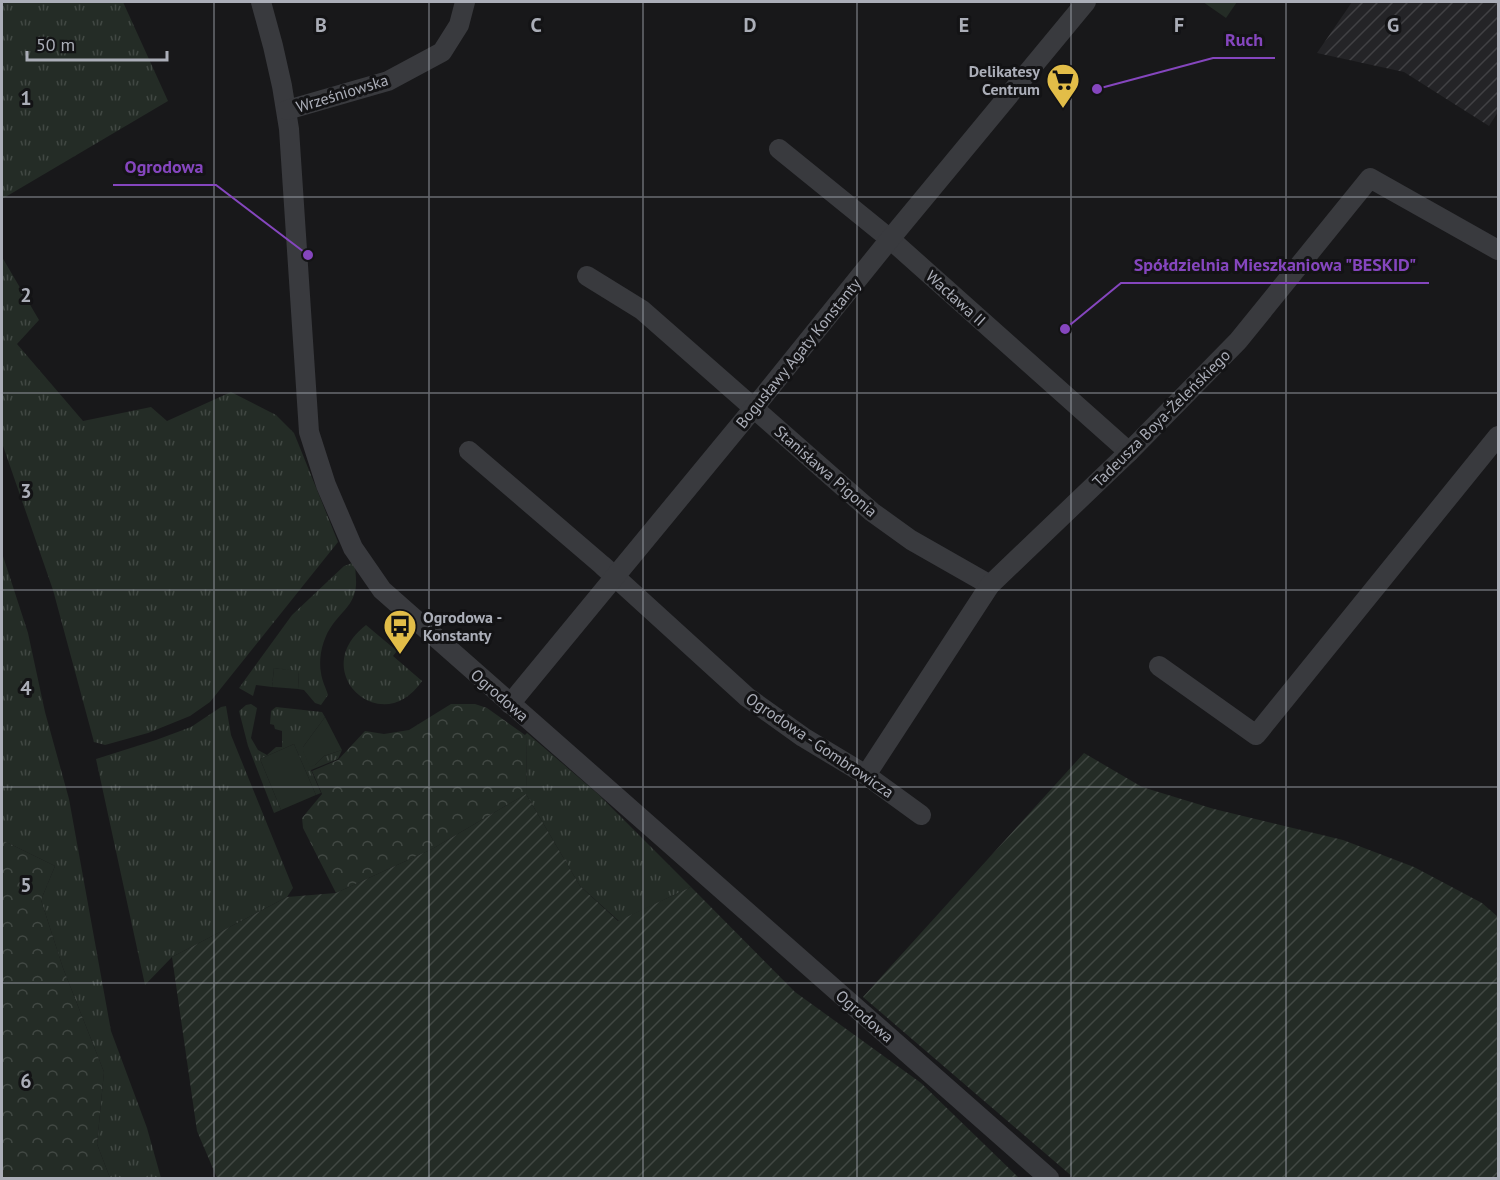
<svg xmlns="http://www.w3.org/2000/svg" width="1500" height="1180" viewBox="0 0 1500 1180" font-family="'PT Sans',sans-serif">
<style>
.industrial{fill:url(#industrial-furrows)}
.grass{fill:url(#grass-tufts)}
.forest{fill:url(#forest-crowns)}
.park{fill:#242c26}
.garden{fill:url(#garden-furrows)}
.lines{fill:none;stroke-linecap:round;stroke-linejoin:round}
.street{stroke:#393a3e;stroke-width:20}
.grid{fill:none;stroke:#abaeb8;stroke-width:1.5;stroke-opacity:0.55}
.labels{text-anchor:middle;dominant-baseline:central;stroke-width:6;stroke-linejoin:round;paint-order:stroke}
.poi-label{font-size:16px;font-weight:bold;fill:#abaeb8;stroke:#131315;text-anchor:end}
.street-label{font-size:16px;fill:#abaeb8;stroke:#131315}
.grid-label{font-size:20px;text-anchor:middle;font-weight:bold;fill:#abaeb8;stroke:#131315;stroke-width:6;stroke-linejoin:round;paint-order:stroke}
.leader{fill:none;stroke:#8546be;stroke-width:2}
.callout-dot{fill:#8546be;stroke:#131315;stroke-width:2}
.callout-label{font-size:18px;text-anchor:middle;font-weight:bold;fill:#8546be;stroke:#131315;stroke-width:6;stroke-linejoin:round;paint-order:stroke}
</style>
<defs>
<pattern id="industrial-furrows" width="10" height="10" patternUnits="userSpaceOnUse" patternTransform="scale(1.5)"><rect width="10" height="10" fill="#242427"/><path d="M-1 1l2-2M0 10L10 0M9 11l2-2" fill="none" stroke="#414144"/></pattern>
<pattern id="grass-tufts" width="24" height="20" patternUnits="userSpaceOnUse" patternTransform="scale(1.5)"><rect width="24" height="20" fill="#242c26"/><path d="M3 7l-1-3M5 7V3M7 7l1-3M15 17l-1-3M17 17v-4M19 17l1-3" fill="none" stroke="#414843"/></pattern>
<pattern id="forest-crowns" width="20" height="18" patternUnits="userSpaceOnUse" patternTransform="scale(1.5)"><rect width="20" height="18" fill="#242c26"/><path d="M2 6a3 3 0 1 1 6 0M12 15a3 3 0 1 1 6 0" fill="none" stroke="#414843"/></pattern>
<pattern id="garden-furrows" width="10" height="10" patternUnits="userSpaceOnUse" patternTransform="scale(1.5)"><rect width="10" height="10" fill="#242c26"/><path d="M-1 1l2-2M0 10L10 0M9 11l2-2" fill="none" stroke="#414843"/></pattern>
</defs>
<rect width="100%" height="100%" fill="#18181a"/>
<!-- industrial -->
<path class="industrial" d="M 1352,2 L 1498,2 L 1498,112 L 1489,126 L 1404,72 L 1317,53 Z"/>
<!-- grass -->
<g class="grass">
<path d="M 2,2 L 123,2 L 168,101 L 2,199 Z"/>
<path d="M 2,257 L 39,320 L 17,344 L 83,421 L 151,407 L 167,421 L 231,392 L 276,415 L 294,433 L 338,542 L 210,702 L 190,716 L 148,733 L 105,745 L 94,742 L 53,590 L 2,443 Z"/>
<path d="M 2,553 L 28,633 L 45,712 L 69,799 L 111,1031 L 147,1128 L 161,1178 L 110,1178 L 97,1144 L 104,1072 L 63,968 L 41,900 L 55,866 L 2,840 Z"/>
<path d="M 355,562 C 355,573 358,585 354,595 C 350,607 340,614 333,624 C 323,637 318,657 321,673 C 322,681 326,688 328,695 L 321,705 L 315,703 L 304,690 L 298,689 L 299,672 L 274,668 L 272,687 L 256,685 L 253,696 L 239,688 L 292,615 L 344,566 Z"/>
<path d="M 366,625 L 397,651 L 393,656 L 422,681 C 382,741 306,671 366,625 Z"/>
<path d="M 251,704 L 257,708 L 251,738 L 258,750 L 267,755 L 276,747 L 282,747 L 282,731 L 275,729 L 274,725 L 270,724 L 271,711 L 276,707 L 322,712 L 325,717 L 303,747 L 315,765 L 324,756 L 342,750 L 338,759 L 311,770 L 321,793 L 316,795 L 294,744 L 260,759 L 281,810 L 274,813 L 248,746 L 239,711 L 246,705 Z"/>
<path d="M 226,706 L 231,735 L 293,888 L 287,897 L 172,957 L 145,985 L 96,759 L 156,740 L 191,727 L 221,707 Z"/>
<path d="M 527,733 L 598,794 L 691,887 L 619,921 L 580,886 L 526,794 Z"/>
</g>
<!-- forest -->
<g class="forest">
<path d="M 451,704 L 475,704 L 487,708 L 525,735 L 527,733 L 526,794 L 432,849 L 336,893 L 303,828 L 302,818 L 322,794 L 312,771 L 338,760 L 365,731 L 384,734 L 409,730 Z"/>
<path d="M 2,840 L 55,866 L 41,900 L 63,968 L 104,1072 L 97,1144 L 110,1178 L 2,1178 Z"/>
</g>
<!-- park -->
<g class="park">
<path d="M 1203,2 L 1237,2 L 1226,18 Z"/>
<path d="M 274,668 L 299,671 L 298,689 L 272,687 Z"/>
<path d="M 325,717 L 342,750 L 324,756 L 315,765 L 310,767 L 303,751 L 303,747 Z"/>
<path d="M 294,744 L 316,795 L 281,810 L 260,759 Z"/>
</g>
<!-- garden -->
<g class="garden">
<path d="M 1084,753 L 1142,787 L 1214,809 L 1343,840 L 1414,867 L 1482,903 L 1498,917 L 1498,1178 L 1074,1178 L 863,997 Z"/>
<path d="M 526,794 L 580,886 L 618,921 L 691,887 L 795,992 L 921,1083 L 1019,1178 L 217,1178 L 197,1131 L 172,957 L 287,897 L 336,893 L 432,849 Z"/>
</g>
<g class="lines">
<!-- street -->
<g class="street">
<path d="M 261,2 L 273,46 L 282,86 L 289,129 L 309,432 L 326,485 L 353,548 L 382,590 L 1049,1178"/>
<path d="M 287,110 L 388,81 L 442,52 L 459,25 L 465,2"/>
<path d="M 779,149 L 890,239 L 1129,452"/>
<path d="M 587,276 L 642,310 L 872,512 L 911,540 L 990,585"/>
<path d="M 469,451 L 602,565 L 747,697 L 803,737 L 866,775 L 921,815"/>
<path d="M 1159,666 L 1256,735 L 1498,436"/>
<path d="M 510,704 L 753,409 L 890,239 L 1086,2"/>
<path d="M 866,775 L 990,585 L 1129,452 L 1238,341 L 1370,178 L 1498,250"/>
</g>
</g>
<!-- grid -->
<path class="grid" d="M 214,2 L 214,1178M 429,2 L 429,1178M 643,2 L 643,1178M 857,2 L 857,1178M 1071,2 L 1071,1178M 1286,2 L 1286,1178M 2,197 L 1498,197M 2,393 L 1498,393M 2,590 L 1498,590M 2,787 L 1498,787M 2,983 L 1498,983"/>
<!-- icons -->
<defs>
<symbol id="supermarket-pin" viewBox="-11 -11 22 30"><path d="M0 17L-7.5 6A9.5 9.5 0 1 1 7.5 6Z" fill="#e2bd48" stroke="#131315"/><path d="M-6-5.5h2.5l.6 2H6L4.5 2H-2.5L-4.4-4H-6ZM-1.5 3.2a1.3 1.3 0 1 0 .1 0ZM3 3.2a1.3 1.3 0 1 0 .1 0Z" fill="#111"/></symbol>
<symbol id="bus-pin" viewBox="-11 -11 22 30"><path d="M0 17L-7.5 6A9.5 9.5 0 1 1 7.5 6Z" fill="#e2bd48" stroke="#131315"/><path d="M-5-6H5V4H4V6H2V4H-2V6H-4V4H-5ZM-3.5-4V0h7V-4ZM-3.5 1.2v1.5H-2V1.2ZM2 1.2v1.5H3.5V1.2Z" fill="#111"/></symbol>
</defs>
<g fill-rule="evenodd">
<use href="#supermarket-pin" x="1044" y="61" width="38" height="52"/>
<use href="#bus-pin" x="381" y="607" width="38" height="52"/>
</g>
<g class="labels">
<!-- poi labels -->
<g class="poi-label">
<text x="1040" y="71">Delikatesy<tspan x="1040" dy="18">Centrum</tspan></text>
<text x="423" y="617" text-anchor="start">Ogrodowa -<tspan x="423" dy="18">Konstanty</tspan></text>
</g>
<!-- street labels -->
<g class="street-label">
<text transform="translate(342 93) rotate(-17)">Wrześniowska</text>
<text transform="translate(956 298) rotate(42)">Wacława II</text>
<text transform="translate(798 353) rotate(-51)">Bogusławy Agaty Konstanty</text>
<text transform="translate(1161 418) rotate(-45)">Tadeusza Boya-Żeleńskiego</text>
<text transform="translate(826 471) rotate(41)">Stanisława Pigonia</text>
<text transform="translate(500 695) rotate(41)">Ogrodowa</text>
<text transform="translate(820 745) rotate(34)">Ogrodowa - Gombrowicza</text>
<text transform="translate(865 1016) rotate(41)">Ogrodowa</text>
</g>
</g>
<g class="grid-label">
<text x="321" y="32">B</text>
<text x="536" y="32">C</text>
<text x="750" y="32">D</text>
<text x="964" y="32">E</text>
<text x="1179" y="32">F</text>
<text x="1393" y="32">G</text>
<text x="26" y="105">1</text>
<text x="26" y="302">2</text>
<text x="26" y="498">3</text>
<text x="26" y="695">4</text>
<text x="26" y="892">5</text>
<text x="26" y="1088">6</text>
</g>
<!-- callouts -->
<path class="leader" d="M1097 89L1213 58H1275M308 255L216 185H113M1065 329L1121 283H1429"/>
<g class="callout-dot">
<circle cx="1097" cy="89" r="6"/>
<circle cx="308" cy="255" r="6"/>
<circle cx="1065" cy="329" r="6"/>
</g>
<g class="callout-label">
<text x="1244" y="46">Ruch</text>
<text x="164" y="173">Ogrodowa</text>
<text x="1275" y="271">Spółdzielnia Mieszkaniowa "BESKID"</text>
</g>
<!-- border -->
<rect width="1500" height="1180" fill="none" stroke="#abaeb8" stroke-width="6"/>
<!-- scale -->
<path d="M27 51v9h140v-9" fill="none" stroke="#abaeb8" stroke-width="3"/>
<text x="36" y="51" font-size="18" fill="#abaeb8" stroke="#131315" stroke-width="4.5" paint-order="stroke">50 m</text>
</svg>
